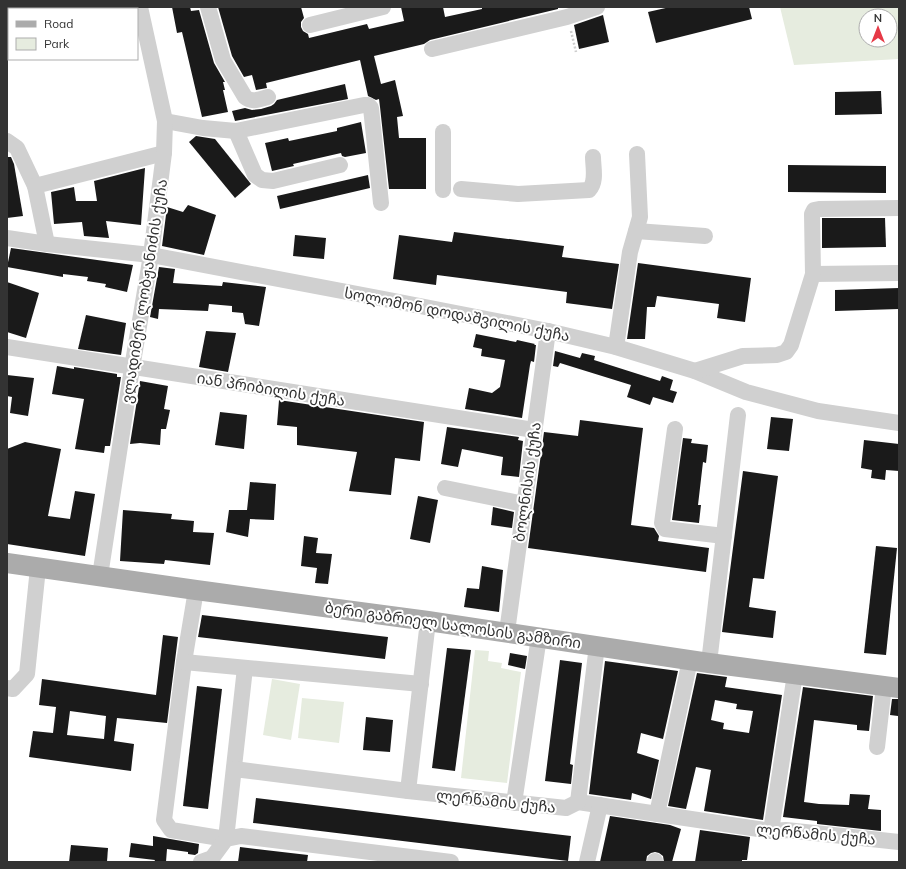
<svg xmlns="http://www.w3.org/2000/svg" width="906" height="869" viewBox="0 0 906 869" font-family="Mulish,'Noto Sans Georgian',sans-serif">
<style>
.green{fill:#e6ecdf;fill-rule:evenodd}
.building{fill:#1a1a1a;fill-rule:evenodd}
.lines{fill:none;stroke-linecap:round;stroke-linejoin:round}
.path{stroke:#cdcdcd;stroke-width:2.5;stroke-dasharray:2 2;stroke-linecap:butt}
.minor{stroke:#d0d0d0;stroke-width:16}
.major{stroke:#ababab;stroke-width:20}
.labels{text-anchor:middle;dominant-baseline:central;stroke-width:4;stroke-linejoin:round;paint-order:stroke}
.street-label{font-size:15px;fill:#333;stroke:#fff}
</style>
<rect width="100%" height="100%" fill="#fff"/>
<!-- green -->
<g class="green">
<path d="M 780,7 L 899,7 L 899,59 L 794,65 ZM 866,16 L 890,16 L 890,40 L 866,40 Z"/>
<path d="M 475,650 L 489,651 L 488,661 L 502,663 L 501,668 L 521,672 L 507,783 L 461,778 Z"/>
<path d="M 272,679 L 300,684 L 291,740 L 263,735 Z"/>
<path d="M 302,698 L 344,702 L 339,743 L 298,738 Z"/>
</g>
<!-- building -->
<g class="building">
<path d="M 172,7 L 190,7 L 191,11 L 199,10 L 214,63 L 225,82 L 223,82 L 225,90 L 223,90 L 228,112 L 202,117 L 182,32 L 177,33 Z"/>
<path d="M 218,7 L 301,7 L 304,18 L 301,22 L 301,27 L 303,31 L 308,34 L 309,38 L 367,24 L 369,29 L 404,21 L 401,7 L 443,7 L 445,17 L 482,9 L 482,7 L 558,7 L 558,9 L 430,40 L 424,44 L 374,56 L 381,84 L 395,80 L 403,116 L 397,117 L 399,138 L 426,138 L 426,189 L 389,189 L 380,107 L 379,99 L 376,100 L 368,96 L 360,60 L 266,83 L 267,88 L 256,90 L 252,75 L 244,77 L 232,56 Z"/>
<path d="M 670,7 L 749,7 L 752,19 L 656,43 L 648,12 Z"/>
<path d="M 603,15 L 609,42 L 579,49 L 574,25 Z"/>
<path d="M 345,84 L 348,99 L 235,121 L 232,111 L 245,108 L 252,110 L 261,109 L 271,106 L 274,104 L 277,100 Z"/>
<path d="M 881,91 L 882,114 L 835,115 L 835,92 Z"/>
<path d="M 361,122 L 366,153 L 345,157 L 342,156 L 341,153 L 293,164 L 294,166 L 272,171 L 265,143 L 288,138 L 289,141 L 337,131 L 337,128 Z"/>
<path d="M 196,136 L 215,139 L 251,184 L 235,198 L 189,142 Z"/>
<path d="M 7,157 L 11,157 L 14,164 L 23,216 L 7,218 Z"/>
<path d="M 788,165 L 886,166 L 886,193 L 788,192 Z"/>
<path d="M 145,168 L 141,225 L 106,221 L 109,238 L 84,236 L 82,222 L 54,224 L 51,192 L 74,187 L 76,201 L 97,201 L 94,181 Z"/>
<path d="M 368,175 L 370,188 L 280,209 L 277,196 Z"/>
<path d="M 188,205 L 216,215 L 204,255 L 162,246 L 167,207 L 183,212 Z"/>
<path d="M 822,218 L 885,218 L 886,247 L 822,248 Z"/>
<path d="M 454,232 L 564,246 L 562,257 L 619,264 L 612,309 L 566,303 L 567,292 L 437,275 L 436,285 L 393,279 L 399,235 L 452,242 Z"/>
<path d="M 295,235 L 326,238 L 324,259 L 293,256 Z"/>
<path d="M 11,248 L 133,265 L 127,292 L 105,287 L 106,284 L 87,281 L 88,277 L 63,274 L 63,277 L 7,267 Z"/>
<path d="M 638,263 L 751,278 L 745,322 L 717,318 L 719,304 L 657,296 L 655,307 L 647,307 L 645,339 L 627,339 Z"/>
<path d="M 159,267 L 175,269 L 173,283 L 222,286 L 223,282 L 266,287 L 259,326 L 245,324 L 243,313 L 232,312 L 232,306 L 209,304 L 208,311 L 159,309 L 158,319 L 150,317 Z"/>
<path d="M 7,282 L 39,293 L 26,338 L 7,332 Z"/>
<path d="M 899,288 L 899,309 L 835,311 L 835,290 Z"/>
<path d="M 86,315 L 126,323 L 121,355 L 78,349 Z"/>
<path d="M 206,331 L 236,333 L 228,372 L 199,367 Z"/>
<path d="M 476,334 L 516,342 L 517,340 L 535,344 L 534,345 L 536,345 L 534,362 L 531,361 L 530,365 L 522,418 L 465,409 L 469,388 L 492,393 L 500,387 L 505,360 L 481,356 L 482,349 L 473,347 Z"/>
<path d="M 555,351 L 580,358 L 582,353 L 595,356 L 594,360 L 660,381 L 662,376 L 673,380 L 670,390 L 677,392 L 673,403 L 653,397 L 650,405 L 627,397 L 631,385 L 560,363 L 558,367 L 553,366 Z"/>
<path d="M 57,366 L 74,369 L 74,367 L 117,374 L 117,377 L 121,377 L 110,446 L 105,446 L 104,453 L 75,449 L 84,399 L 52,394 Z"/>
<path d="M 7,375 L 34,378 L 28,416 L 10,413 L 12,397 L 7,396 Z"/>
<path d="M 140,381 L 168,386 L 164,409 L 170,410 L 166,429 L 161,429 L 160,445 L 140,443 L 130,444 Z"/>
<path d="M 279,400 L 424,422 L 420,461 L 395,458 L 391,495 L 349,491 L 357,452 L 297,445 L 297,427 L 277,425 Z"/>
<path d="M 220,412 L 247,415 L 244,449 L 215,445 Z"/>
<path d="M 771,417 L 793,419 L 789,451 L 767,449 Z"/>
<path d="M 580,420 L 643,428 L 631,525 L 654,528 L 659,536 L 658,541 L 709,548 L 706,572 L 528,548 L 544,432 L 578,436 Z"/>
<path d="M 447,427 L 519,437 L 518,440 L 523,441 L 519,477 L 501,475 L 503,457 L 462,449 L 458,467 L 441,464 Z"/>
<path d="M 683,438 L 692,439 L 691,443 L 708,445 L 706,463 L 703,462 L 698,505 L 701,505 L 699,523 L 672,520 Z"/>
<path d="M 864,440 L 899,444 L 899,471 L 886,470 L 885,480 L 871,478 L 872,470 L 861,468 Z"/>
<path d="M 25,442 L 61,449 L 48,516 L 70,519 L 75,491 L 95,494 L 85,556 L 7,544 L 7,449 Z"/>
<path d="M 743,471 L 778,476 L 764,579 L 753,578 L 749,607 L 776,611 L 773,638 L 722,632 Z"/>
<path d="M 250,482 L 276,484 L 274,520 L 250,519 L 248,537 L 226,532 L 229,510 L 247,510 Z"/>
<path d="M 418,496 L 438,500 L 430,543 L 410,539 Z"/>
<path d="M 493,507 L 514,512 L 512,528 L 491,525 Z"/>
<path d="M 123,510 L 172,514 L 171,519 L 194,521 L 193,532 L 214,533 L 210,565 L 165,560 L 164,564 L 120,561 Z"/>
<path d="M 304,536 L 318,538 L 316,553 L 332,554 L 328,584 L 315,583 L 317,568 L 301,566 Z"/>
<path d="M 876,546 L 897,548 L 886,655 L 864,653 Z"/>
<path d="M 482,566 L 503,570 L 499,612 L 464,607 L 467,588 L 479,589 Z"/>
<path d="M 202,615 L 388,637 L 385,659 L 198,637 Z"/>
<path d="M 163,635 L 178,637 L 167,723 L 117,718 L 114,741 L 134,744 L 131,771 L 29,757 L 33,731 L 53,733 L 56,707 L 39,705 L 42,679 L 156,695 ZM 70,711 L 106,716 L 104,739 L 67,735 Z"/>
<path d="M 447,648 L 471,650 L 455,771 L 432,768 Z"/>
<path d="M 510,653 L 527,656 L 525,669 L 508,665 Z"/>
<path d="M 560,660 L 582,663 L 570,764 L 573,765 L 571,784 L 545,781 Z"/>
<path d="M 605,661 L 678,671 L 663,739 L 641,733 L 637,753 L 659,760 L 651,799 L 632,793 L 631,800 L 589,794 Z"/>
<path d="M 697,673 L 727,677 L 725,687 L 782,695 L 763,820 L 704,811 L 711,770 L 696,767 L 686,809 L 668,806 ZM 715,700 L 737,704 L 736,709 L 753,711 L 749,733 L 723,729 L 724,723 L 711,720 Z"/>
<path d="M 197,686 L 222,689 L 208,809 L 183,806 Z"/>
<path d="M 803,687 L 873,696 L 869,731 L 857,730 L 857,725 L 814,720 L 804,802 L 819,804 L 849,805 L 850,794 L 870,795 L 868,809 L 881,810 L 881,831 L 817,824 L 817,821 L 783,817 Z"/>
<path d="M 892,699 L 899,699 L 898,716 L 890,715 Z"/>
<path d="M 366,717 L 393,720 L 390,752 L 363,750 Z"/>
<path d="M 256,798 L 571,836 L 568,861 L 253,823 Z"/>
<path d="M 610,816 L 670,825 L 681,829 L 672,862 L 664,862 L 663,856 L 659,853 L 655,852 L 651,853 L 647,856 L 646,862 L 600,862 Z"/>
<path d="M 700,830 L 750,837 L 747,860 L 742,860 L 742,862 L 695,862 Z"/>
<path d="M 153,836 L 199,844 L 198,853 L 195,855 L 188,854 L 188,852 L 167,849 L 166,862 L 154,862 L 155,860 L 129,857 L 131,843 L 153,846 Z"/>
<path d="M 71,845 L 108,848 L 107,862 L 69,862 Z"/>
<path d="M 240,847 L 308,855 L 307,862 L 238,862 Z"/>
</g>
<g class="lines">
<!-- path -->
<path class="path" d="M 571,31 L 576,52"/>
<!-- minor -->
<g class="minor">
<path d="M 208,7 L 223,60 L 245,97 C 252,103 260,99 268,97"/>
<path d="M 45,9 L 54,7"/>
<path d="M 7,18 L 9,18"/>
<path d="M 310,25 L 383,7"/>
<path d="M 432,49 L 567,17 L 597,7"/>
<path d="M 165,121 L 203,128 L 236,131 L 364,105 L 368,105 L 371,108 L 381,203"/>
<path d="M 236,131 L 255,175 L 262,180 L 273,181 L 340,165"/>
<path d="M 7,141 L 17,148 L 35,186"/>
<path d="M 461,189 L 518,194 L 589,190 C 597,182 593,167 593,157"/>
<path d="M 443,190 L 443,132"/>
<path d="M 636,231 L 705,236"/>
<path d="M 7,238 L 47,244 L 151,255 L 384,299 L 548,331 L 616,347 L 695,371 L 746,392 L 818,411 L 899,423"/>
<path d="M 47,244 L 35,186 L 164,153"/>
<path d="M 813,274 L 899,273"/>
<path d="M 7,347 L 534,430"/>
<path d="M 616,347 L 630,252 L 640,217 L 637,154"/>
<path d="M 695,371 L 743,356 L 777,355 L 786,352 L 791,345 L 813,274 L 812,214 L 814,210 L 819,209 L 899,208"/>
<path d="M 675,429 L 662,523 L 665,529 L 724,536"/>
<path d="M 445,488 L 524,504"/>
<path d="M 100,576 L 132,368 L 151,255 L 164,153 L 165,121 L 140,7"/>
<path d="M 196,590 L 184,662 L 164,820 L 171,830 L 226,839 L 245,668"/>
<path d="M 507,632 L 548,331"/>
<path d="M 184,662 L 421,684"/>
<path d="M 709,663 L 738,415"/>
<path d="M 7,688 L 13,689 L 27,674 L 38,568"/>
<path d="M 877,747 L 884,686"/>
<path d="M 234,769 L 408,791 L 566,808 L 578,802 L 771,831 L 786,830 L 899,842"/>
<path d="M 408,791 L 428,621"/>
<path d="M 578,802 L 597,645"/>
<path d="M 514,803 L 539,637"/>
<path d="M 657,814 L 690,660"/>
<path d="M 771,831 L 795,674"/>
<path d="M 201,862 L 212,858 L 226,839 L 241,836 L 451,862"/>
<path d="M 587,862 L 600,805"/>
<path d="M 655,862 L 655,861"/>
</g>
<!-- major -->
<path class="major" d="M 7,563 L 196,590 L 428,621 L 709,663 L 899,688"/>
</g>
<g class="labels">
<!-- street labels -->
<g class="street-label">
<text transform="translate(144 291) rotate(-81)">ვლადიმერ ლობჟანიძის ქუჩა</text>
<text transform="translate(457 314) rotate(11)">სოლომონ დოდაშვილის ქუჩა</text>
<text transform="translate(271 389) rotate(9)">იან პრიბილის ქუჩა</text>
<text transform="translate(527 482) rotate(-82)">ბოლნისის ქუჩა</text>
<text transform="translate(453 625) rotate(8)">ბერი გაბრიელ სალოსის გამზირი</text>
<text transform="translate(496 801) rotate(6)">ლერწამის ქუჩა</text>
<text transform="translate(816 834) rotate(5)">ლერწამის ქუჩა</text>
</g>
</g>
<!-- border -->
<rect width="906" height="869" fill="none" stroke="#333333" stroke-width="16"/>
<!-- legend -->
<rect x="8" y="8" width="130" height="52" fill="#ffffff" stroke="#adadad"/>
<rect x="16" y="21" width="20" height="6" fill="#ababab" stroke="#adadad"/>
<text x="44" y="28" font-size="12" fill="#333333">Road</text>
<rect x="16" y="38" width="20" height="12" fill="#e6ecdf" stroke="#adadad"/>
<text x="44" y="48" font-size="12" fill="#333333">Park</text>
<!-- north arrow -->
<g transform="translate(878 28)"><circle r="19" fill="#ffffff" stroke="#adadad"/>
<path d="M0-3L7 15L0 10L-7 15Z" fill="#e63946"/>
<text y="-6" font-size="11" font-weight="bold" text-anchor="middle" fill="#333333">N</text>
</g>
</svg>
